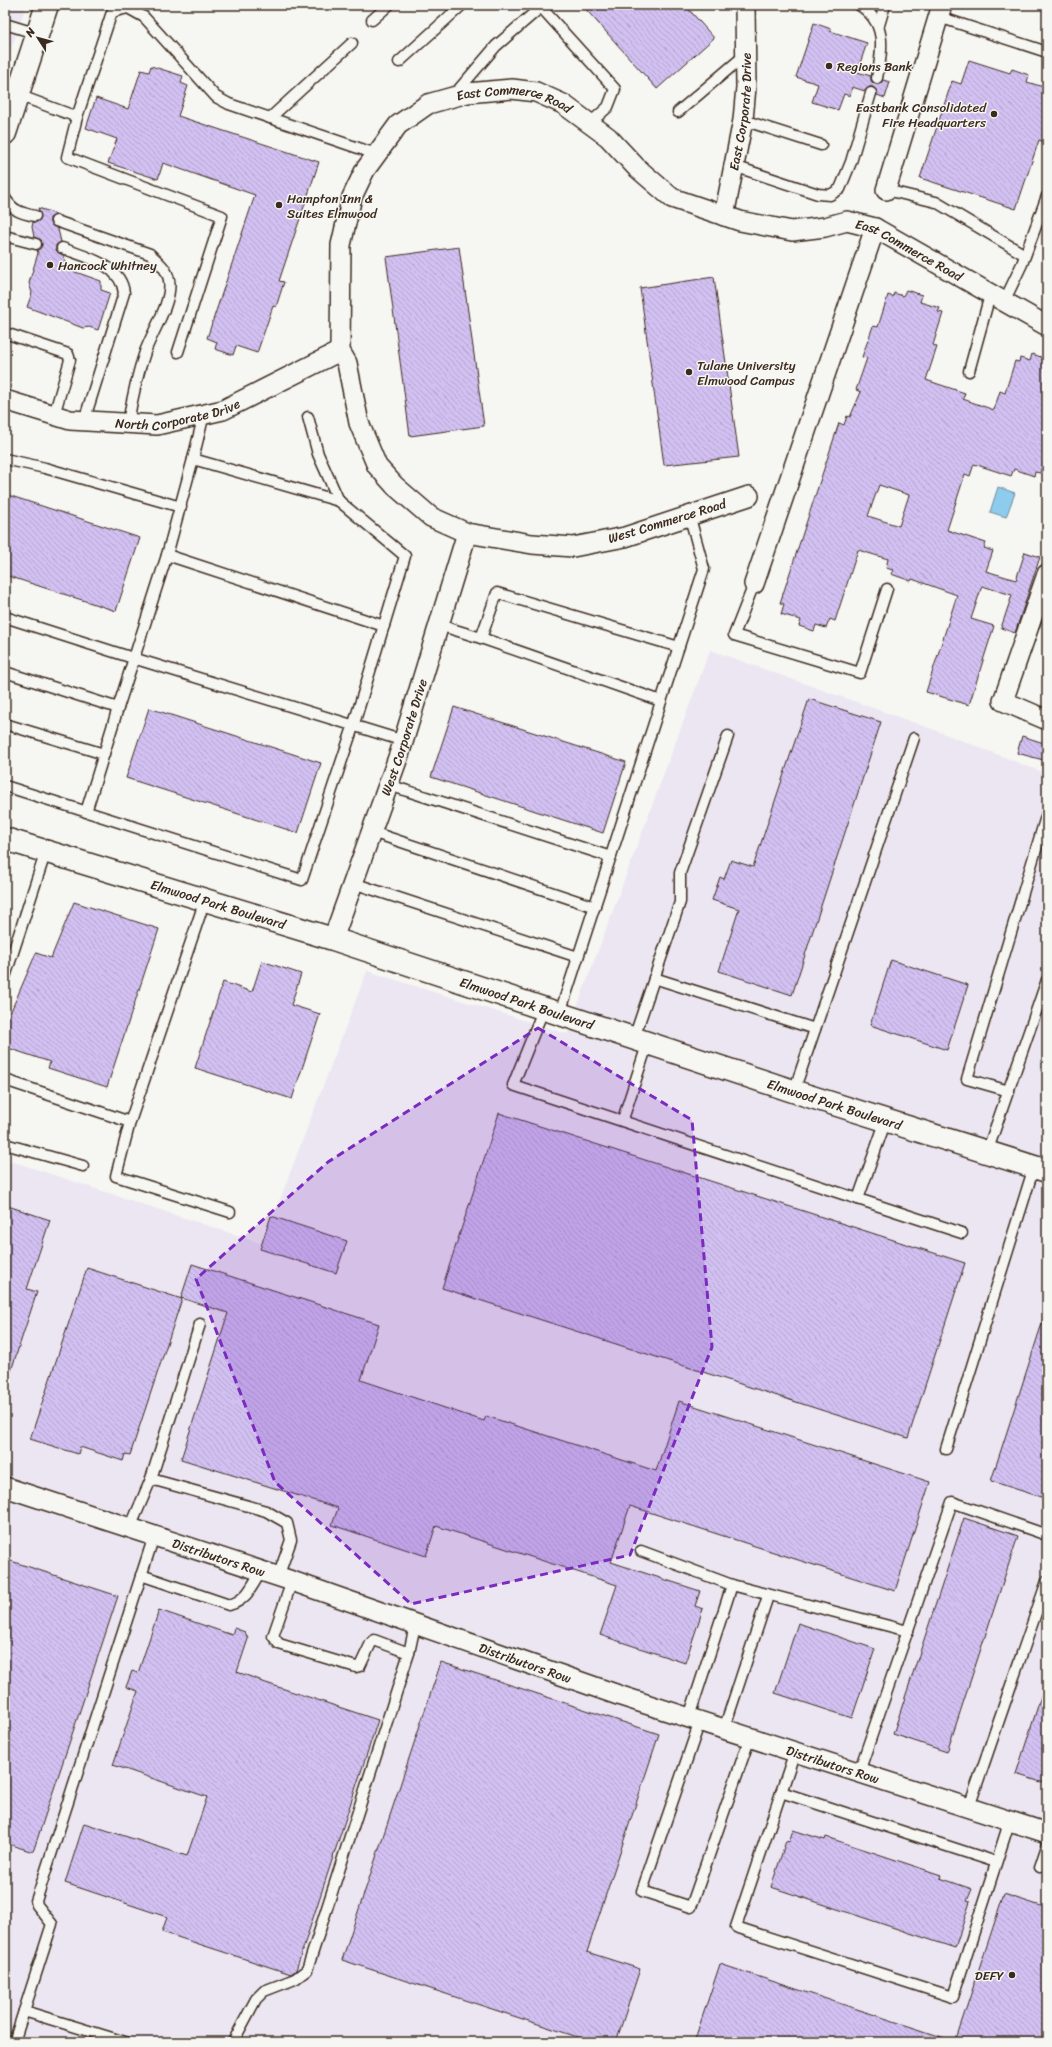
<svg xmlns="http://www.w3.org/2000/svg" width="1052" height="2047" viewBox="0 0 1052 2047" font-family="Sriracha,sans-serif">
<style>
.built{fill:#ebe6f2}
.water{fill:#8eccee;stroke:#6d8b9b}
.building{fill:url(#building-back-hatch);stroke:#3b2a1e;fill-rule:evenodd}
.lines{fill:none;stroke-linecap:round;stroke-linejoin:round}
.service-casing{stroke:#3b2a1e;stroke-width:13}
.minor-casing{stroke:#3b2a1e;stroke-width:22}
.tertiary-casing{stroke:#3b2a1e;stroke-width:25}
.secondary-casing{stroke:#3b2a1e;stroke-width:25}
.service{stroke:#f6f6f2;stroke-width:10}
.minor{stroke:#f6f6f2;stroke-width:19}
.tertiary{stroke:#f6f6f2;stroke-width:22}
.secondary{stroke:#f6f6f2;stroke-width:22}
.marked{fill:#7b2cbf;fill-opacity:0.2;stroke:#7b2cbf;stroke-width:3;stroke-dasharray:8 5;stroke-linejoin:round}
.poi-dot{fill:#3b2a1e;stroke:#f6f6f2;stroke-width:1.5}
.labels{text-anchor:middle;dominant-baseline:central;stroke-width:3;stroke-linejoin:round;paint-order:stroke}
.poi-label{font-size:13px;fill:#3b2a1e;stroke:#f6f6f2;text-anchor:start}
.street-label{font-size:13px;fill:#3b2a1e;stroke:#f6f6f2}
</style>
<defs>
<pattern id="building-back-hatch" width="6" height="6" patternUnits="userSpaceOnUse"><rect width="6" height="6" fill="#d1c0f1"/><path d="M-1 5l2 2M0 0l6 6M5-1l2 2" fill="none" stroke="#b4a5ce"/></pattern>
</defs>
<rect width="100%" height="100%" fill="#f6f6f2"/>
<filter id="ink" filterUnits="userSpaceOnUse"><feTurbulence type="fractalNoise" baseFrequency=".025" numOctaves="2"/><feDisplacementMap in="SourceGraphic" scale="8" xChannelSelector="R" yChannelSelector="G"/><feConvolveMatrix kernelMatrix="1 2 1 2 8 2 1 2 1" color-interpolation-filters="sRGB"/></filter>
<g filter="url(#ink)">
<!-- built -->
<g class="built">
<path d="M 5,5 L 26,5 L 5,67 Z"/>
<path d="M 710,650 L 937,731 L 1047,774 L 1047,2042 L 5,2042 L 5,1159 L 263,1244 L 367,971 L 567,1034 Z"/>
</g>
<!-- water -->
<path class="water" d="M 998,487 L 1015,493 L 1006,517 L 990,512 Z"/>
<!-- building -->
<g class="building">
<path d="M 582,5 L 685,5 L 714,38 L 657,89 Z"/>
<path d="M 814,23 L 831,29 L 830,31 L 867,43 L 857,72 L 871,76 L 871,81 L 875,84 L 880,84 L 883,80 L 890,82 L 885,98 L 877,95 L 877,91 L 873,87 L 869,87 L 865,91 L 852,87 L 850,96 L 844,94 L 838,110 L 812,102 L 818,84 L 796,77 Z"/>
<path d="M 969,60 L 1010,73 L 1012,69 L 1029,75 L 1027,82 L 1047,88 L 1047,143 L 1039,140 L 1016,209 L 920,178 L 952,81 L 961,84 Z"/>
<path d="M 151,66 L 183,76 L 181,83 L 188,86 L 178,116 L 319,162 L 279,281 L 284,282 L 276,307 L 273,306 L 257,353 L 236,346 L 233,355 L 215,349 L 217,342 L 207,338 L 255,195 L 163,163 L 158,179 L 108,163 L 117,139 L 86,128 L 96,98 L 128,109 L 141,70 L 149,72 Z"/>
<path d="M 38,208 L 54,213 L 55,215 L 50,218 L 50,223 L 58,229 L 61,242 L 56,245 L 56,250 L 64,256 L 67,269 L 101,281 L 101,290 L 110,293 L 98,330 L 89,327 L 83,328 L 27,307 L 32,293 L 29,283 L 38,253 L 37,250 L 42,245 L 41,240 L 34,237 L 32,227 L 33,222 L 37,222 L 41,218 Z"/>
<path d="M 459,247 L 484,426 L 410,436 L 386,257 Z"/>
<path d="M 714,277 L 739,457 L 664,465 L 640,288 Z"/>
<path d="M 906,290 L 922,295 L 920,302 L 940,308 L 938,312 L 943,313 L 933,345 L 937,347 L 926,380 L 965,393 L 963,399 L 994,410 L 1000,391 L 1005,393 L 1015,361 L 1019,362 L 1020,358 L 1030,361 L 1032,354 L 1047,359 L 1047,450 L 1040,473 L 1035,472 L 1034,476 L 1014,469 L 1011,476 L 974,464 L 970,476 L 965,474 L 947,530 L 986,543 L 984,548 L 993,551 L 986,571 L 1016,580 L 1025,552 L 1040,557 L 1015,633 L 1001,628 L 1012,595 L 982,586 L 971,619 L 994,626 L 969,705 L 926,692 L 957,595 L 912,579 L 911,581 L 891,574 L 893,570 L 886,568 L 888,559 L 858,550 L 835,621 L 830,619 L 826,628 L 816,625 L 814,631 L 799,626 L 801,620 L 781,614 L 784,604 L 780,603 L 839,423 L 844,425 L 847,416 L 850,417 L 861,392 L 856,390 L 867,358 L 862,357 L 873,326 L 878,327 L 888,295 L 893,297 L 894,293 L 903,296 ZM 879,485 L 909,495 L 899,526 L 868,516 Z"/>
<path d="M 5,494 L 140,538 L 116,611 L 5,575 Z"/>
<path d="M 809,699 L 881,722 L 792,995 L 719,971 L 739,909 L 712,900 L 720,877 L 724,879 L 731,860 L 753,867 Z"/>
<path d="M 454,707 L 626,762 L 603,833 L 431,777 Z"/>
<path d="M 149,708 L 321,763 L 298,833 L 126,778 Z"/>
<path d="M 1022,736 L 1047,744 L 1047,761 L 1017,753 Z"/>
<path d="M 74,902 L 159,929 L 107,1087 L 48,1068 L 50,1062 L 8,1048 L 10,1044 L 5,1042 L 5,1025 L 36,953 L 51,958 Z"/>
<path d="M 891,960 L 968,985 L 947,1050 L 870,1025 Z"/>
<path d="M 262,961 L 301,974 L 291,1005 L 320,1014 L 292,1099 L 195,1068 L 223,982 L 252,992 Z"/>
<path d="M 499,1113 L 965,1263 L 908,1438 L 442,1288 Z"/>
<path d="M 5,1205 L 50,1220 L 27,1289 L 37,1292 L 8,1380 L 5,1380 Z"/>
<path d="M 271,1216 L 347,1241 L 336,1273 L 260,1249 Z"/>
<path d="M 192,1264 L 379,1324 L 361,1380 L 484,1421 L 486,1416 L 656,1471 L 679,1401 L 930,1482 L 895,1591 L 630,1506 L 611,1562 L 700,1591 L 695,1606 L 703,1609 L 685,1663 L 600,1635 L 617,1585 L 436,1526 L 426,1556 L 332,1525 L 338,1508 L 181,1459 L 228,1313 L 181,1298 Z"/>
<path d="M 87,1268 L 182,1299 L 130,1455 L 125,1454 L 123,1461 L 80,1447 L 78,1454 L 30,1439 Z"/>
<path d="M 1044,1317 L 1047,1318 L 1047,1499 L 991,1481 Z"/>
<path d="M 964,1518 L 1018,1536 L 947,1752 L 893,1734 Z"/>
<path d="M 5,1559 L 118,1596 L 33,1852 L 5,1843 Z"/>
<path d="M 159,1610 L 232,1635 L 234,1628 L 245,1632 L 248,1639 L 237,1672 L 260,1680 L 260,1681 L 378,1720 L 296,1970 L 291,1974 L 162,1932 L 167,1917 L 65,1883 L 84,1823 L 187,1856 L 207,1797 L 113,1765 L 138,1691 L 126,1687 L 132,1671 L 138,1673 Z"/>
<path d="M 798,1623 L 875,1649 L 852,1718 L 775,1693 Z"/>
<path d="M 441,1662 L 659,1734 L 587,1952 L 640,1969 L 616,2042 L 593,2042 L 342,1960 Z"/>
<path d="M 1044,1687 L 1047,1687 L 1047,1784 L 1016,1774 Z"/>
<path d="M 793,1830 L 825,1840 L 826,1837 L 872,1852 L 941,1875 L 940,1878 L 972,1889 L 967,1901 L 970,1902 L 955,1948 L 771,1887 L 786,1841 L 789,1842 Z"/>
<path d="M 1004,1894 L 1047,1908 L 1047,2042 L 955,2042 Z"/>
<path d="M 720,1964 L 948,2039 L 947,2042 L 694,2042 Z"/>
</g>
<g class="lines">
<defs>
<g id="service">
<path d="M 539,5 L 615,89 L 608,107 L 589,124"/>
<path d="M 859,5 C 888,23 882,50 877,78"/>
<path d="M 939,17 L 1047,52"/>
<path d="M 372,20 L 389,5"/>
<path d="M 5,24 L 38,34"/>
<path d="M 879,25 L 885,5"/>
<path d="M 399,62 L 462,5"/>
<path d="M 18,95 L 77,117 L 112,12 L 128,8 L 144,17 L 216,97 L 229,104 L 376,154"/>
<path d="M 454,95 L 496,46 L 541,7"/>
<path d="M 678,112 L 745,55"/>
<path d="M 77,117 L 67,157 L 222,216 L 178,352"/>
<path d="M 270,118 L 352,43"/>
<path d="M 743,120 L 821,145"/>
<path d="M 734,166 L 818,194 L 830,195 L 840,189 L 851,162 L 871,93"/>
<path d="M 886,190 L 936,202 L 1025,255"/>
<path d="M 5,198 C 13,211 21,213 35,216"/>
<path d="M 56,221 L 150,254 C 158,262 167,268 169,280 C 173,301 152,332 145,352 C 137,375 132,399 128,423"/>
<path d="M 5,236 L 36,244"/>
<path d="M 62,248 C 85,257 121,264 124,293 L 84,421"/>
<path d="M 1004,302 L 1022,264 L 1047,196"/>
<path d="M 5,333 L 68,354 L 70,360 L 54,415"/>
<path d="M 969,371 L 990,295"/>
<path d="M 308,417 L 318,454 L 339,501"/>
<path d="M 5,459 L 45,468 L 181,507"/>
<path d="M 167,555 L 384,626"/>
<path d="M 754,584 L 734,635 L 860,673 L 887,589"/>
<path d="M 5,617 L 133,658 L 404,741"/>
<path d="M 439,625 L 481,638 L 497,593 L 679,647"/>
<path d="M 481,638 L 661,701"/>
<path d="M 5,672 L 118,708 L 167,555 L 193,459"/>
<path d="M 5,724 L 104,754"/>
<path d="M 389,785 L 611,857"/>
<path d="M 5,786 L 302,880 L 353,727 L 405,556 L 339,501 L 193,459 L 204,414"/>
<path d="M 86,812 L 118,708"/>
<path d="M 372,832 L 595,907"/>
<path d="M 353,883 L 578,957"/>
<path d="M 5,977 L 46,851"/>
<path d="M 654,978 L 815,1029"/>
<path d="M 544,1008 L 513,1085 L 858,1199 L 886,1120"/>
<path d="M 560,1013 L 704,569 L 689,514"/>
<path d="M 634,1038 L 680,902 L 680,873 L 728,736"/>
<path d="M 5,1080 L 130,1122 L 116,1176 L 230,1212"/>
<path d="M 794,1091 L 914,738"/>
<path d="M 1009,1091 L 967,1079 L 1047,813"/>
<path d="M 623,1119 L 648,1042"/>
<path d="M 130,1122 L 205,900"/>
<path d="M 5,1144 L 83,1166"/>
<path d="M 987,1152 L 1047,980"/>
<path d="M 858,1199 L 962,1233"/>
<path d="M 946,1449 L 1034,1167"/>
<path d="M 151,1479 L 200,1324"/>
<path d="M 130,1528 L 151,1479 L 266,1511 L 287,1523 L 291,1540 L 278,1577"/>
<path d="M 641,1551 L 732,1585"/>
<path d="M 141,1575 L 229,1605 C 247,1600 252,1586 261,1571"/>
<path d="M 292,1581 L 273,1636 L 279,1644 L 356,1667 L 360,1666 L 371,1643 L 374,1640 L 409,1653"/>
<path d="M 689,1717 L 732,1585 L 908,1631"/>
<path d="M 700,1721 L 642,1891 L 691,1907 L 750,1737"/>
<path d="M 724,1729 L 768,1596"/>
<path d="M 795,1751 L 736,1927 L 953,1997 L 1010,1820"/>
<path d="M 859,1772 L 952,1502 L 1047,1535"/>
<path d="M 781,1792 L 996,1862"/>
<path d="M 969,1807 L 1047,1581"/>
<path d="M 1040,1867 L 1047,1846"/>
<path d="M 24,2011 L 125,2042"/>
<path d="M 14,2042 L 52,1924 L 37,1905 L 36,1901 L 154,1536"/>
<path d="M 233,2042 L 256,1999 L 264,1991 L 295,1979 L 307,1970 L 409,1653 L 415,1625"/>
</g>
<g id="minor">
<path d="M 886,190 L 942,5"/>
<path id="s1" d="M 724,216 L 743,120 L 746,87 L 745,5"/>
<path id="s2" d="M 5,400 L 70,420 L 157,425 L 223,410 L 340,351"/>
<path id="s3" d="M 749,496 L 625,537 L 573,547 L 532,544 L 467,533 L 431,517 L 395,486 L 377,466 L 359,423 L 347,363 L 340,351 L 341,245 L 352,197 L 365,170 L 398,125 L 428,104 L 467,93 L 512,89 L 536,92 L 563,104 L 608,137 L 636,167 L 672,198 L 740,221 L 792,231 L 825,227 L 847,221 L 875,228 L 1047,326"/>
<path d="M 1047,574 L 1003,701 L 1047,720"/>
<path d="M 754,584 L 875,228"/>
<path id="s4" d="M 333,939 L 400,752 L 467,533"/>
<path id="s5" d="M 5,1487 L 292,1581 L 621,1696 L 1047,1833"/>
</g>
<g id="tertiary">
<path id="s6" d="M 5,839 L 333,939 L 799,1093 L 1047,1171"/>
</g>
<path id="secondary" d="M 5,133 L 47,5"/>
</defs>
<!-- service casing -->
<use href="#service" class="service-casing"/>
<!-- minor casing -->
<use href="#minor" class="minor-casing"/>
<!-- tertiary casing -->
<use href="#tertiary" class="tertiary-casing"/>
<!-- secondary casing -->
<use href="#secondary" class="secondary-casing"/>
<!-- service -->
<use href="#service" class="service"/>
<!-- minor -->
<use href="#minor" class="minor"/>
<!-- tertiary -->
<use href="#tertiary" class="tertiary"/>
<!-- secondary -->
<use href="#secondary" class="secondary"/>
</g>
</g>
<!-- marked area -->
<path class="marked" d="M 538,1028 L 692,1120 L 712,1347 L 630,1555 L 411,1604 L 275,1482 L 196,1279 L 328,1162 Z"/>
<!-- markers -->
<g class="poi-dot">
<circle cx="829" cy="66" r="4"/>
<circle cx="994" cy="114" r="4"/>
<circle cx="279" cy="205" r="4"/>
<circle cx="50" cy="265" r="4"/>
<circle cx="689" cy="372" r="4"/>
<circle cx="1012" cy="1975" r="4"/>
</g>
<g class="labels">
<!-- poi labels -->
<g class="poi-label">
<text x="837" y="66">Regions Bank</text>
<text x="986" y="107" text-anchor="end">Eastbank Consolidated<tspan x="986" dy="15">Fire Headquarters</tspan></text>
<text x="287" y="198">Hampton Inn &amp;<tspan x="287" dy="15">Suites Elmwood</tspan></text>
<text x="58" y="265">Hancock Whitney</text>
<text x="697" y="365">Tulane University<tspan x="697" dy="15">Elmwood Campus</tspan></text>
<text x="1004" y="1975" text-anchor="end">DEFY</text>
</g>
<!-- street labels -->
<g class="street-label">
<text stroke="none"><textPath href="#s3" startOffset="893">East Commerce Road</textPath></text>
<text stroke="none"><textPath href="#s1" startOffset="106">East Corporate Drive</textPath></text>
<text stroke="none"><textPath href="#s3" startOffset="1337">East Commerce Road</textPath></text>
<text stroke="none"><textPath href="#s2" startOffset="177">North Corporate Drive</textPath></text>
<text transform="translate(667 521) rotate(-17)">West Commerce Road</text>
<text stroke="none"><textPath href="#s4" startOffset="214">West Corporate Drive</textPath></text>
<text stroke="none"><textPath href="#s6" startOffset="223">Elmwood Park Boulevard</textPath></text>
<text stroke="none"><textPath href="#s6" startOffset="547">Elmwood Park Boulevard</textPath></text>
<text stroke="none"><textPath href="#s6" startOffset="871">Elmwood Park Boulevard</textPath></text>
<text stroke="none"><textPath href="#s5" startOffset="225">Distributors Row</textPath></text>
<text stroke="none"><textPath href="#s5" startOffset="549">Distributors Row</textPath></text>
<text stroke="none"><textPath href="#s5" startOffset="873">Distributors Row</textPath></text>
</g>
</g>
<!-- margin -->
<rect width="1052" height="2047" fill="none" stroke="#f6f6f2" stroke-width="20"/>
<rect x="10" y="10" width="1032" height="2027" fill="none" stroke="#3b2a1e" stroke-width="1.5" filter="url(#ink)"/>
<!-- north arrow -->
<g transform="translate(38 38) rotate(306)" stroke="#f6f6f2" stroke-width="3" paint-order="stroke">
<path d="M0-3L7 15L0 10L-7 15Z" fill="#3b2a1e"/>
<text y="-6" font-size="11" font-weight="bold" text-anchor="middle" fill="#3b2a1e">N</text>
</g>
</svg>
